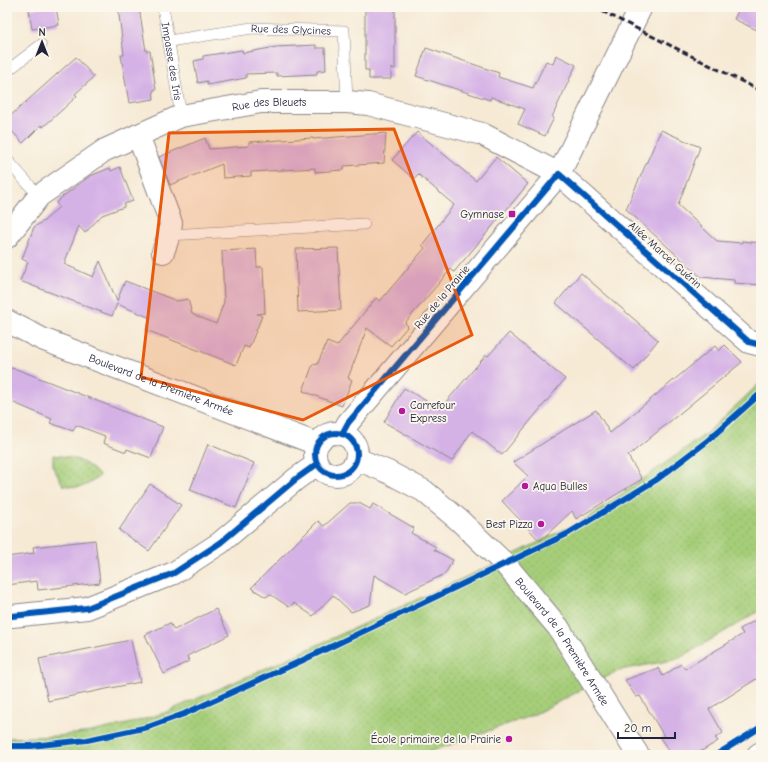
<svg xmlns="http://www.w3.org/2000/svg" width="768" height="762" viewBox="0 0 768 762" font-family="'Comic Neue',sans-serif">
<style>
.green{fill:url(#green-dots);stroke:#64785a}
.building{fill:#d5b2e6}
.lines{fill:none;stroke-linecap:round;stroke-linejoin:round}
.service-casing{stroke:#8c8688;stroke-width:12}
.minor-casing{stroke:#8c8688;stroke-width:24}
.service{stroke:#fff;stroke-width:11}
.minor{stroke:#fff;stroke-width:22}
.rail{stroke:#22223b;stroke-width:3;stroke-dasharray:6 3;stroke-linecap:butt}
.cycleway-casing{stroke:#fbf7ec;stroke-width:8}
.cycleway{stroke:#0057b8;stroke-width:6}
.marked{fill:#e8590c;fill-opacity:0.2;stroke:#e8590c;stroke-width:3;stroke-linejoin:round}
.poi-dot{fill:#b5179e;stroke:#fbf7ec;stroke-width:1.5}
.labels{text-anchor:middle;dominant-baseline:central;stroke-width:3.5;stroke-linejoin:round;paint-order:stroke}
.street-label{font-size:11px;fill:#22223b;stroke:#fbf7ec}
.poi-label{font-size:11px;fill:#22223b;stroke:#fbf7ec;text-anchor:end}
</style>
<defs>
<pattern id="green-dots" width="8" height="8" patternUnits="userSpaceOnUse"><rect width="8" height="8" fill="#a6ce79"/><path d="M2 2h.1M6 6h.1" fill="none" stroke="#8fb16a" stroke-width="1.8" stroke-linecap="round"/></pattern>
</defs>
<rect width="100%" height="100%" fill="#fbf7ec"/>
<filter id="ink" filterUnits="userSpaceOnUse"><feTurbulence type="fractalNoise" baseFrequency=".025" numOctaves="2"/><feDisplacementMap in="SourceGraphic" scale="8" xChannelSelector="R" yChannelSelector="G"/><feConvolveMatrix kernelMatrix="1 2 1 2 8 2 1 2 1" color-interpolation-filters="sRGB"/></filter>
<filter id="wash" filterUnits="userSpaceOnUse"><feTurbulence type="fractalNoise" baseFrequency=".012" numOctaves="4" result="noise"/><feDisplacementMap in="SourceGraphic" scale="16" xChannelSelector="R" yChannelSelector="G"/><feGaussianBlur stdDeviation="0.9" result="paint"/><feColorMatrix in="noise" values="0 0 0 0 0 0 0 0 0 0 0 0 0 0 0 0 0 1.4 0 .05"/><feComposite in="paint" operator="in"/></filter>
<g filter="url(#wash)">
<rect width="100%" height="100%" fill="#f6ead5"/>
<!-- green -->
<g class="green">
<path d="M 761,382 L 761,610 L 678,659 L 620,670 L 533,715 L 421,755 L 7,755 L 7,738 L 57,736 L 91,732 L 131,723 L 164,713 L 289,658 L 488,567 L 590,517 L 707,433 Z"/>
<path d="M 53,455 C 76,458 83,459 100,476 C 85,487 82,489 63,485 L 53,467 Z"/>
</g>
<g id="blocks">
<!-- building -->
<g class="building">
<path d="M 44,7 L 56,7 L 59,25 L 32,29 L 29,9 Z"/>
<path d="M 118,7 L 139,7 L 146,51 L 150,51 L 153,70 L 156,90 L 153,90 L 154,99 L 129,103 L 121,55 L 124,55 Z"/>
<path d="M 365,7 L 395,7 L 395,69 L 391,68 L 391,79 L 369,79 L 369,70 L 365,70 Z"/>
<path d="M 740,7 L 761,7 L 761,32 L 734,19 Z"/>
<path d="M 316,45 L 316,48 L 325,48 L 326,70 L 317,71 L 317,74 L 277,76 L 277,73 L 246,74 L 246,78 L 207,85 L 207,81 L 198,83 L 194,61 L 203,59 L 203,56 L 242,50 L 243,53 L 276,47 Z"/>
<path d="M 426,48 L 499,73 L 498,77 L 533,88 L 546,61 L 553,64 L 556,55 L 576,65 L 552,117 L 554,118 L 545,136 L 518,124 L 525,109 L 491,97 L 490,100 L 416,76 Z"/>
<path d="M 76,57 L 94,77 L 75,94 L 77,96 L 62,110 L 43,127 L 41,125 L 23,143 L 7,126 L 7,119 Z"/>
<path d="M 661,130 L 700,147 L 678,205 L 717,241 L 742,243 L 742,241 L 761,243 L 761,285 L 734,283 L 734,280 L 701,277 L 626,209 Z"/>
<path d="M 417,132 L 476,181 L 496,157 L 528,184 L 454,272 L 451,269 L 405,323 L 408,326 L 391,346 L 367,328 L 348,378 L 352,380 L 342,406 L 303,391 L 313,364 L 317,365 L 327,342 L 337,346 L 376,298 L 380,301 L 425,248 L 422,245 L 454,205 L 418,174 L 414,179 L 392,160 Z"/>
<path d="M 386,133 L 384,163 L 344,166 L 344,170 L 315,172 L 315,168 L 251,172 L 251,176 L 223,178 L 222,164 L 170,185 L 159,157 L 205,138 L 209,149 L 249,146 L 249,142 L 313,138 L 313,139 Z"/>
<path d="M 120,167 L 133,201 L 124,204 L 124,207 L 102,215 L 85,233 L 79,226 L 64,264 L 93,277 L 100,261 L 117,301 L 125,281 L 177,301 L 188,299 L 192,314 L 216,324 L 224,302 L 222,251 L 256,249 L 257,267 L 263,267 L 265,313 L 257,314 L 262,316 L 249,348 L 244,346 L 236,365 L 146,330 L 151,318 L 117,304 L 112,316 L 20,281 L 28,262 L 22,259 L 34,227 L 44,221 L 59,207 L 56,203 L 62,197 L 90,176 L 110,168 L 111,171 Z"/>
<path d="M 338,248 L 341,310 L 298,312 L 296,249 Z"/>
<path d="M 581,273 L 658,340 L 634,370 L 556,303 Z"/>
<path d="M 509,333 L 565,379 L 502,455 L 472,431 L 452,461 L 384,422 L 404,388 L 440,409 L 486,355 L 488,356 Z"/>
<path d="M 725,345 L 742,362 L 628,456 L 642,479 L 576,519 L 572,511 L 540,541 L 502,501 L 528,476 L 513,462 L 596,410 L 610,433 L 715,346 L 719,351 Z"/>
<path d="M 7,367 L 19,370 L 163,427 L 151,458 L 127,449 L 126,452 L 103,443 L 105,436 L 76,425 L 73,431 L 50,423 L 52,419 L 7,400 Z"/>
<path d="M 208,444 L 254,463 L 236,508 L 190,490 Z"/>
<path d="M 150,484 L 181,505 L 149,551 L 119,530 Z"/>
<path d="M 350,503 L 359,503 L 370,509 L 373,504 L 414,528 L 411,533 L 436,547 L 434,550 L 453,560 L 445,574 L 405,593 L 374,575 L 370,605 L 351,612 L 333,595 L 313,616 L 294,603 L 289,607 L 270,594 L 266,597 L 251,588 L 318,521 L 324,526 Z"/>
<path d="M 95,540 L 100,583 L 38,590 L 37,581 L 7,585 L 7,557 L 34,553 L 33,547 Z"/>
<path d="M 216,609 L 229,635 L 187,656 L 189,661 L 164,674 L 145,635 L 170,623 L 174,630 Z"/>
<path d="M 761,617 L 761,676 L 709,709 L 723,733 L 715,738 L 718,741 L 695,755 L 672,755 L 660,738 L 664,736 L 640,696 L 636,697 L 625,680 L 658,668 L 663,676 L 681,664 L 685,669 L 743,634 L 740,629 Z"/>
<path d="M 131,640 L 140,682 L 48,701 L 39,659 Z"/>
</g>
</g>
</g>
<g filter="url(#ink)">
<use href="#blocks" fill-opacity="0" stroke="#8c8688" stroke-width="1"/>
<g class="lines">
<defs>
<g id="service">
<path id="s1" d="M 163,7 L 181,116"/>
<path id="s2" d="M 169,41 L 252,28 L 344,31 L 347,102"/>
<path d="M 7,71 L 41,45"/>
<path d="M 7,160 L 39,196"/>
<path d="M 169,235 L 364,224"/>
</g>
<g id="minor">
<path d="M 138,135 L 171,223 L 169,235 L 163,252"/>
<path id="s3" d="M 7,237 L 39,196 L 105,150 L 181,116 L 261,102 L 347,102 L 368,104 L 482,134 L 559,174 L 749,342 L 761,345"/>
<path id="s4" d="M 7,321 L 42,339 L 317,444"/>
<circle cx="336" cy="454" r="21"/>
<path d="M 342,434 L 348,423 L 559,174 L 641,7"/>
<path id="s5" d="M 357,459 L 388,472 L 424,491 L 460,521 L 505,564 L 558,627 L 638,755"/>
<path d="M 7,615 L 12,616 L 87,608 L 174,573 L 220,543 L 296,479 L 317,464"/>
<path d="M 758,755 L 761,753"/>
</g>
</defs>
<!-- service casing -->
<use href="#service" class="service-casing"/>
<!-- minor casing -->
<use href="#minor" class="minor-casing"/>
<!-- service -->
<use href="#service" class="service"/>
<!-- minor -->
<use href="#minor" class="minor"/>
<!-- rail -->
<path class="rail" d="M 594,7 L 761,91"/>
<defs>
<g id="cycleway">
<circle cx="336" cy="454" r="21"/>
<path d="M 342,434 L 348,423 L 559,174 L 749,342 L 761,345"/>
<path d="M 7,615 L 12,616 L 87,608 L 174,573 L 220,543 L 296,479 L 317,464"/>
<path d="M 7,746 L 31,746 L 87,740 L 148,727 L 184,714 L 301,661 L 567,534 L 656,480 L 706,442 L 761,393"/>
<path d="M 716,755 L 761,727"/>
</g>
</defs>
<!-- cycleway casing -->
<use href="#cycleway" class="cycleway-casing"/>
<!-- cycleway -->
<use href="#cycleway" class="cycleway"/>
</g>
</g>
<!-- marked area -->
<path class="marked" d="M 394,129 L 472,335 L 303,420 L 141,377 L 169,133 Z"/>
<!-- markers -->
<g class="poi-dot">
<rect x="508" y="210" width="8" height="8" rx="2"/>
<circle cx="402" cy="411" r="4"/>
<circle cx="525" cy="486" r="4"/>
<circle cx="541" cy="524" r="4"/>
<circle cx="509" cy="739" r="4"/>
</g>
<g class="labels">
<!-- street labels -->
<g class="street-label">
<text stroke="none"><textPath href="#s2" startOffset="123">Rue des Glycines</textPath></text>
<text stroke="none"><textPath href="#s1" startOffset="55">Impasse des Iris</textPath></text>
<text stroke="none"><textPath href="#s3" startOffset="305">Rue des Bleuets</textPath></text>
<text transform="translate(665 255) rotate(42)">Allée Marcel Guérin</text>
<text transform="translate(442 297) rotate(-50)">Rue de la Prairie</text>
<text stroke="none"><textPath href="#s4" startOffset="167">Boulevard de la Première Armée</textPath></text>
<text stroke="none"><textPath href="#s5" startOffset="280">Boulevard de la Première Armée</textPath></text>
</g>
<!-- poi labels -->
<g class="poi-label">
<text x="504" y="214">Gymnase</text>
<text x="410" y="405" text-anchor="start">Carrefour<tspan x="410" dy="13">Express</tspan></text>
<text x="533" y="486" text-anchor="start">Aqua Bulles</text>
<text x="533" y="524">Best Pizza</text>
<text x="501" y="739">École primaire de la Prairie</text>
</g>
</g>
<!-- margin -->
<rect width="768" height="762" fill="none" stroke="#fbf7ec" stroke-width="24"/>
<!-- north arrow -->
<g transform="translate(42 42)" stroke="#fbf7ec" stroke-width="3" paint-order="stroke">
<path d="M0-3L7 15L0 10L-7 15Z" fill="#22223b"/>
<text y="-6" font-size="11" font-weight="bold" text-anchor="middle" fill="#22223b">N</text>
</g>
<!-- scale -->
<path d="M618 732v6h57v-6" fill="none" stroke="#22223b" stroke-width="2"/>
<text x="624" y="732" font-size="12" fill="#22223b" stroke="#fbf7ec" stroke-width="3" paint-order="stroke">20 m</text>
</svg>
